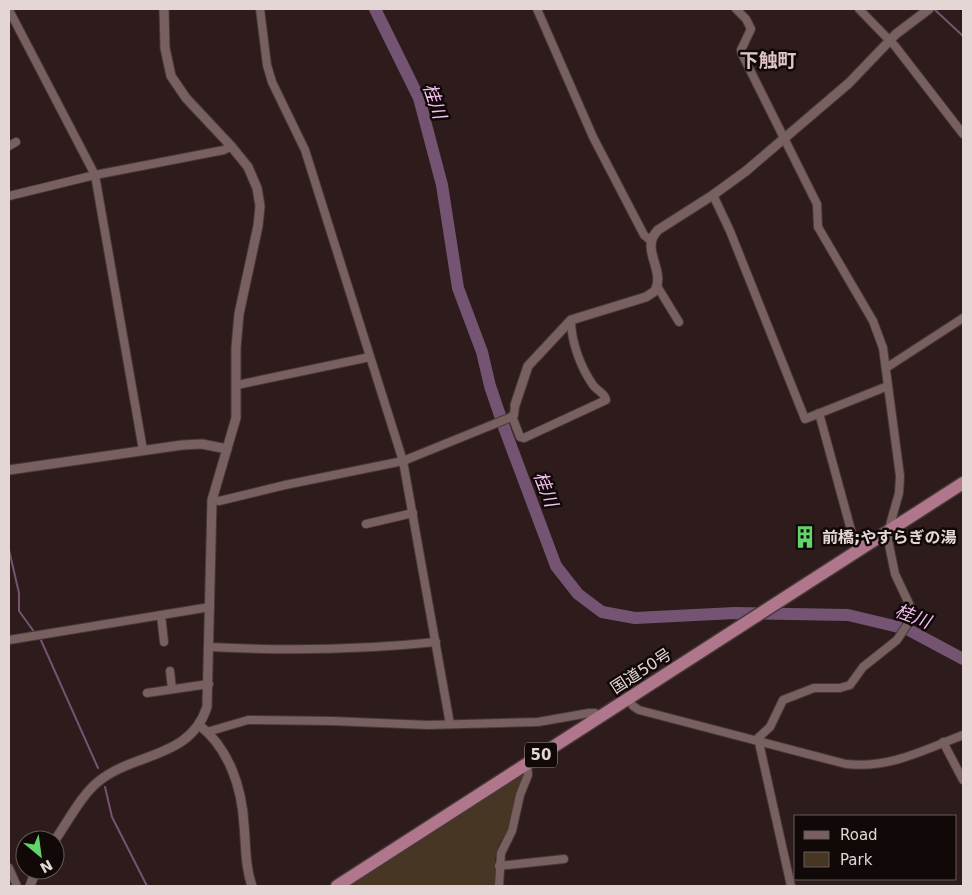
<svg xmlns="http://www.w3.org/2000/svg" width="972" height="895" viewBox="0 0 972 895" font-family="'DejaVu Sans','Noto Sans JP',sans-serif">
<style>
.green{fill:#463623}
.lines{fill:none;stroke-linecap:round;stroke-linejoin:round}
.stream{stroke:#745472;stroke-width:2}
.river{stroke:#745472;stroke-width:12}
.minor-casing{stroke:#473838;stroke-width:10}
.tertiary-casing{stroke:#473838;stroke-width:11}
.trunk-casing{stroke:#473838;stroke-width:15}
.minor{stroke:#77605f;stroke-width:8}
.tertiary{stroke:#77605f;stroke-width:9}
.trunk{stroke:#b0768c;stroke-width:12}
.labels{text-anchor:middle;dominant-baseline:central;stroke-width:5;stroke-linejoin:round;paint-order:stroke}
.shield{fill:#110808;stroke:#a49898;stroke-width:1}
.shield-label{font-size:15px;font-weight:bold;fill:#e3d6d5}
.poi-label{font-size:16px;font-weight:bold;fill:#e3d6d5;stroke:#110808;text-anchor:start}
.street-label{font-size:16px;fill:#e3d6d5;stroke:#110808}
.water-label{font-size:18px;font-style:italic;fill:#f7c0f3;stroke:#110808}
.quarter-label{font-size:19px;font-weight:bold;fill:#e0c5c5;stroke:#110808}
</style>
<rect width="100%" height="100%" fill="#2e1b1c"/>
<!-- green -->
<path class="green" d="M 523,773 L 509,828 L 499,845 L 495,860 L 496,886 L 348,886 Z"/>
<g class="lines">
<!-- stream -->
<g class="stream">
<path d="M 934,9 L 963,36"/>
<path d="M 9,550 L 19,593 L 19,611 L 35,633"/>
<path d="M 40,638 L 98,768"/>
<path d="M 105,787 L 112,817 L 147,886"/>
</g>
<!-- river -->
<path class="river" d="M 375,9 L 419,98 L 442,185 L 458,288 L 482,352 L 490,386 L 505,430 L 556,566 L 578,594 L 602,612 L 635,618 L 735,613 L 848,615 L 907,629 L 963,659"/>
<defs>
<g id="minor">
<path d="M 260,9 L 267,65 L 272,82 L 305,150 L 403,461 L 450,724"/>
<path d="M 537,9 L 593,137 L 644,235 L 651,241"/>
<path d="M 736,9 L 746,19 L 751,29 L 741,50 L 742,54 L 817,204 L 818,227 L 873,321 L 883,348 L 900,476 L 899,493 L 888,532 L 888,540 L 895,574 L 913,612 L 911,619 L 897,640 L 863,667 L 850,685 L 840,688 L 814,688 L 783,700 L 770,727 L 758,738 L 791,886"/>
<path d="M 859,9 L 895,46 L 963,134"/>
<path d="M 9,10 L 95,175 L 143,450"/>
<path d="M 9,146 L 16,142"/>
<path d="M 713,195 L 730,231 L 805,419 L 888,386"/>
<path d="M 9,196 L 95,175 L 224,150 L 231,146"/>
<path d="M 657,286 L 679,322"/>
<path d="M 886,368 L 963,318"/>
<path d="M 237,385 L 370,357"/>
<path d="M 819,413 L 857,552"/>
<path d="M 512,416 L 520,437 L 524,438 L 606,400 C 605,393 597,391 593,385 C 581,368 571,342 571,320"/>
<path d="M 212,500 L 219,501 L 285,485 L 403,461 L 509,418 L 514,415 L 515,405"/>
<path d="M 366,524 L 413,513"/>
<path d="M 161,615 L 164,642"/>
<path d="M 9,640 L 210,607"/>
<path d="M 210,647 C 285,651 361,650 436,642"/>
<path d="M 170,671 L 172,689"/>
<path d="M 147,693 L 209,684"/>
<path d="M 628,698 L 633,706 L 639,710 L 846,764 C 889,769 924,750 963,735"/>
<path d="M 207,732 L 248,720 L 332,721 L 428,725 L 538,722 L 589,713 L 595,713 L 599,717"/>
<path d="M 943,742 L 963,780"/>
<path d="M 499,866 L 564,859"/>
<path d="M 9,868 L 17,886"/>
<path d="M 499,886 L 501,853 L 512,831 L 520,795 L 528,775 L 527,763"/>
</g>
<g id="tertiary">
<path d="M 515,405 L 528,366 L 571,320 L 646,297 L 655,291 C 666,269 639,249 658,230 L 713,195 L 746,171 L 849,83 L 896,34 L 929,9"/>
<path d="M 9,470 L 182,445 L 202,444 L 227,449"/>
<path d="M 199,725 C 229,748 242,788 244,825 C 246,846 245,866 252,886"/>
<path d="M 55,840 C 67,823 82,794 99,781 C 135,752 190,759 207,707 L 212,500 L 236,418 L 236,348 L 239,314 L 258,226 L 260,206 L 257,188 L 248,167 L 231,146 L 186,98 L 171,76 L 165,48 L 164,9"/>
<path d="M 30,886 L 36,870"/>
</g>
<path id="trunk" d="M 337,886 L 963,483"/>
</defs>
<!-- minor casing -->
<use href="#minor" class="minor-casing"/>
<!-- tertiary casing -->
<use href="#tertiary" class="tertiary-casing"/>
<!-- trunk casing -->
<use href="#trunk" class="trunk-casing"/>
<!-- minor -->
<use href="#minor" class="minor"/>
<!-- tertiary -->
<use href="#tertiary" class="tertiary"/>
<!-- trunk -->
<use href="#trunk" class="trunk"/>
</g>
<!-- icons -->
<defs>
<symbol id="building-bare" viewBox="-9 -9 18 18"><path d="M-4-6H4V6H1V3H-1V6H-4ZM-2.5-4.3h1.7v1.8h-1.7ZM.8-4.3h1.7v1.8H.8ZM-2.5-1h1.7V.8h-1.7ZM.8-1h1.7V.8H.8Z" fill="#61d56a" stroke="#110808" stroke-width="2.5" paint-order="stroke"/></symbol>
</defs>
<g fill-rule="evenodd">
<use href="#building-bare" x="789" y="521" width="32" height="32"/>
</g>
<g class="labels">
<!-- shield labels -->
<rect class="shield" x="525" y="742.5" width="32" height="25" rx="4"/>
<g class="shield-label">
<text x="541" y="755">50</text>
</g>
<!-- poi labels -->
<g class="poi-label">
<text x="822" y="537">前橋;やすらぎの湯</text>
</g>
<!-- street labels -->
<g class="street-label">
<text transform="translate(641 671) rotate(-33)">国道50号</text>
</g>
<!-- water labels -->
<g class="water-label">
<text transform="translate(435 101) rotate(71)">桂川</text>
<text transform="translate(546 489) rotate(69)">桂川</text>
<text transform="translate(913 616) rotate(21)">桂川</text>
</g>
<!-- quarter labels -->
<g class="quarter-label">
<text x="768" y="60">下触町</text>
</g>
</g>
<!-- border -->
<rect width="972" height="895" fill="none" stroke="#e3d6d5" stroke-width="20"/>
<!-- legend -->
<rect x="794" y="815" width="162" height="65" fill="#110808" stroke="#655a5a"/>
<rect x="804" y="831" width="25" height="8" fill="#77605f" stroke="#655a5a"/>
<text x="840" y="840" font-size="15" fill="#e3d6d5">Road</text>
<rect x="804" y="852" width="25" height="15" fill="#463623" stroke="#655a5a"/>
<text x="840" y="865" font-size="15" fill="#e3d6d5">Park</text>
<!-- north arrow -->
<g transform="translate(40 855) rotate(151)"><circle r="24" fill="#110808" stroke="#655a5a"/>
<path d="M0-4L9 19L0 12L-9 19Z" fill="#61d56a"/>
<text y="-8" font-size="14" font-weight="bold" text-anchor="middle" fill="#e3d6d5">N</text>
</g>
</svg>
